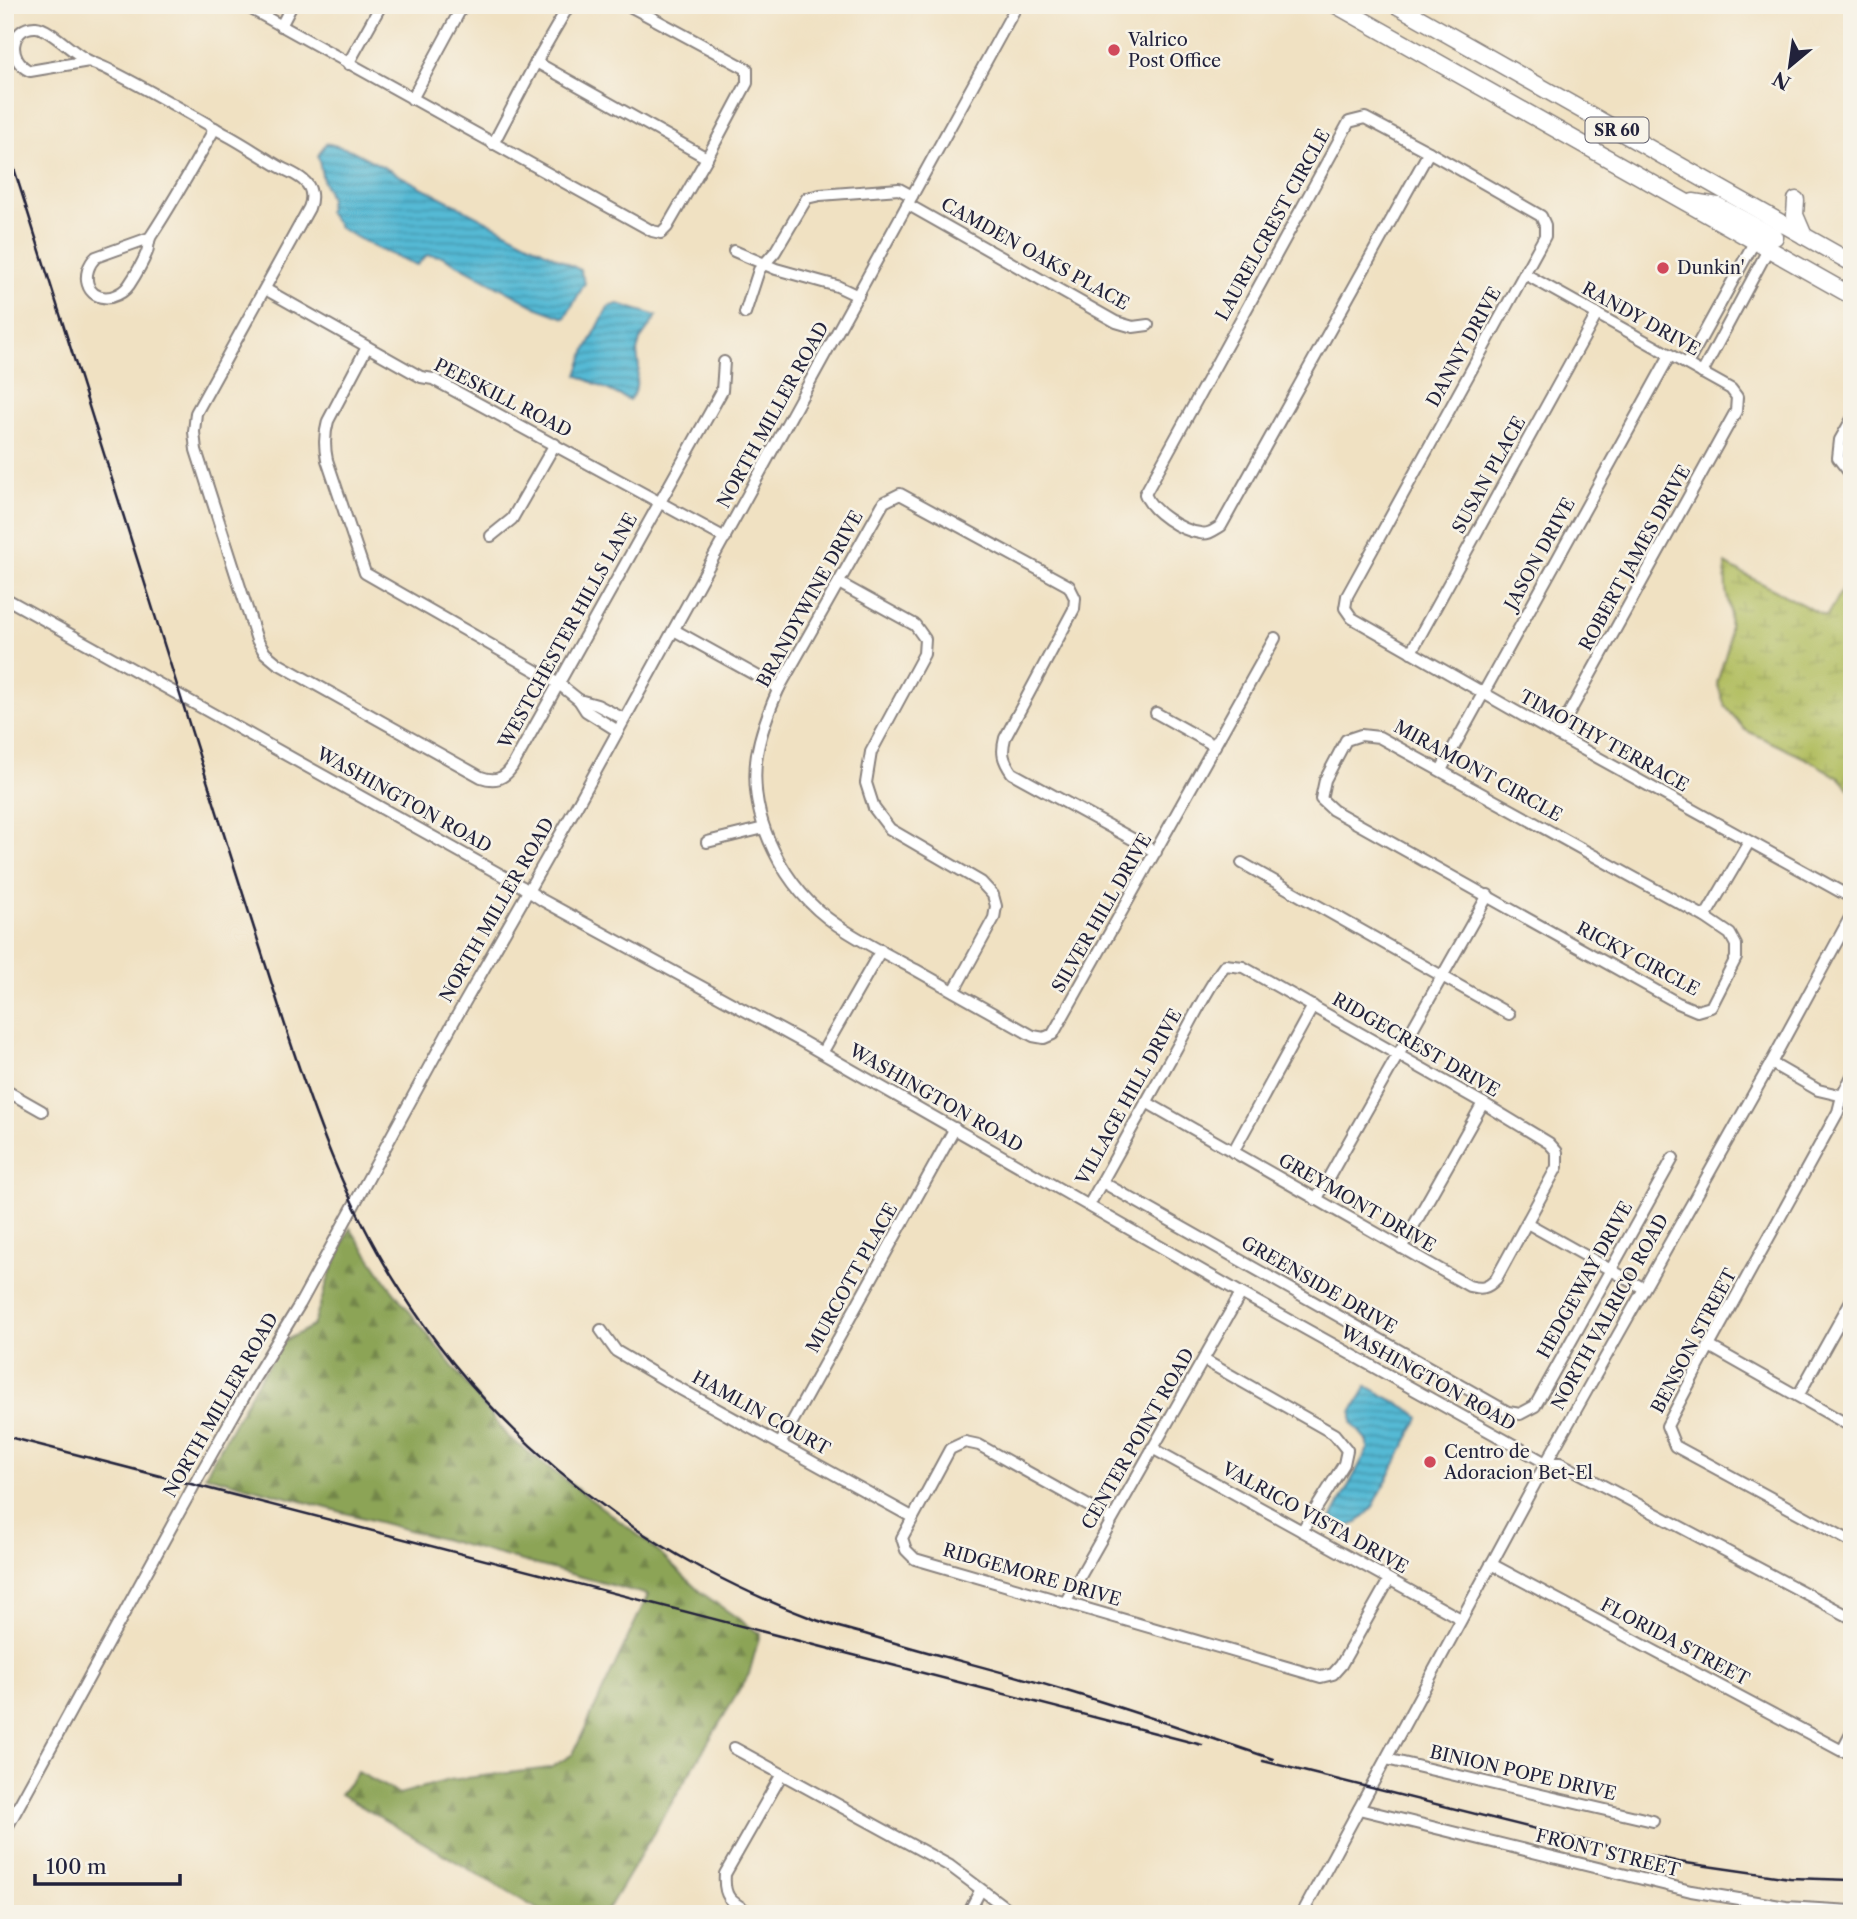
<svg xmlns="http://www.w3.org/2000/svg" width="1857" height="1919" viewBox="0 0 1857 1919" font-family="'Libre Caslon Text',serif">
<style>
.forest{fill:url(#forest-firs);stroke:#576348;stroke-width:2}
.wetland{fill:url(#wetland-marsh);stroke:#6a704d;stroke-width:2}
.water{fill:url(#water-rules);stroke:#3c6e88;stroke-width:2}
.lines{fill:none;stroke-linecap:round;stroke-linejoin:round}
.minor-casing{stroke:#89827e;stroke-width:14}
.highway-casing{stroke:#89827e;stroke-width:19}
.minor{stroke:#fff;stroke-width:10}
.highway{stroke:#fff;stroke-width:16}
.rail{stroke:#22223b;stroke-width:2.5}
.poi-dot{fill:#d1495b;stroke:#f7f3e8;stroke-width:2.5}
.labels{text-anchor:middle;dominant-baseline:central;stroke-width:5;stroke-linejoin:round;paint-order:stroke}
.shield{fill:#f7f3e8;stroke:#62616f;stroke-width:2}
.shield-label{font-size:16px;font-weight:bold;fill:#22223b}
.poi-label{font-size:18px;fill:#22223b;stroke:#f7f3e8;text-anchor:start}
.street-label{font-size:18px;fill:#22223b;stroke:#f7f3e8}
</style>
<defs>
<pattern id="forest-firs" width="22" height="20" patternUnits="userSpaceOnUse" patternTransform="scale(1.75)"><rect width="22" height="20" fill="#8ca456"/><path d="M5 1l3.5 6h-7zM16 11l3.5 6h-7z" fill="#728548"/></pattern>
<pattern id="wetland-marsh" width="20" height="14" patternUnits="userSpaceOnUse" patternTransform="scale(1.75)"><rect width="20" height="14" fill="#b1bd5f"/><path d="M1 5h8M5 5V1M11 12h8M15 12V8" fill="none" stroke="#98a253"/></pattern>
<pattern id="water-rules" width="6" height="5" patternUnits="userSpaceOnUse" patternTransform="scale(1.75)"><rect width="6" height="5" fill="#55b9d4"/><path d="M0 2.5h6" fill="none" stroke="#4696ad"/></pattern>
</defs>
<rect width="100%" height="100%" fill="#f7f3e8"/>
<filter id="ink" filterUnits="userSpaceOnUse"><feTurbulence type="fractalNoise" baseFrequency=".0143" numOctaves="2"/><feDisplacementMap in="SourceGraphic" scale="14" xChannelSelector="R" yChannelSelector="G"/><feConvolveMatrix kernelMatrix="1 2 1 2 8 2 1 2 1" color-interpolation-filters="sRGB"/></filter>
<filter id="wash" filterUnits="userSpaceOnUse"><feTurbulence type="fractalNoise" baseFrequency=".00686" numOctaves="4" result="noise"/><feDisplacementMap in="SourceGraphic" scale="28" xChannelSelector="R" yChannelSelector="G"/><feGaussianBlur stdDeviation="1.57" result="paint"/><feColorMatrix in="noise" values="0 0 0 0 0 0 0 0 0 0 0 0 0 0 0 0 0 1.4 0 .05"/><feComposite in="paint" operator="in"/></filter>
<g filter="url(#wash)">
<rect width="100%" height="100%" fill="#f0e1c2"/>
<!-- forest -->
<path class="forest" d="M 350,1228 L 388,1284 L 507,1436 L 650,1544 L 699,1591 L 760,1634 L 749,1674 L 605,1914 L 546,1914 L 340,1794 L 358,1772 L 399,1794 L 449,1780 L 550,1768 L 573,1754 L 648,1595 L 205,1475 L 258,1381 L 284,1341 L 313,1326 L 330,1274 Z"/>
<!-- wetland -->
<path class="wetland" d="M 1725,564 L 1826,617 L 1852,573 L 1852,792 L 1839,778 L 1809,760 L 1745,730 L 1725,706 L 1717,683 L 1728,646 L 1730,612 L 1726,590 Z"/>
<!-- water -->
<g class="water">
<path d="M 326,143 L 351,150 L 580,270 L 585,283 L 565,318 L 538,308 L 442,256 L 427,255 L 417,265 L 376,248 L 340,228 L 328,212 L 330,199 L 323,180 L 318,156 Z"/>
<path d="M 618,304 L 657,316 L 640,340 L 637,352 L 639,367 L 635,392 L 629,400 L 577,375 L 585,352 L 608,307 Z"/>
<path d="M 1367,1386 L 1414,1412 L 1419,1418 L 1372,1509 L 1357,1523 L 1344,1528 L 1331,1519 L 1368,1449 L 1368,1442 L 1352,1423 L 1352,1412 Z"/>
</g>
</g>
<g filter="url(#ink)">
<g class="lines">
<defs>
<g id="minor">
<path d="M 244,5 L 652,231 L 661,233 L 667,227 L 707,158 L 747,83 L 747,69 L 628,5"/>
<path d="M 281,26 L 292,5"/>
<path d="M 89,61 L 30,71 C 6,60 10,26 36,27 C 50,28 73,54 89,61 C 97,65 105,67 113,72 C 151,91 188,113 225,134 C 244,144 261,156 280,167 C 287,171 296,174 303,180 C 312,187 313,198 309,208 L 196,413 L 194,432 L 196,450 L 257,640 L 265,653 L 277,663 L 481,777 C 495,782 504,779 512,767 L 722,391 L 724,362"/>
<path d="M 536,62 L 707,158"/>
<path d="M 348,64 L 381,5"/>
<path d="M 412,99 L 463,5"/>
<path d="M 1365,118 L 1429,152 L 1221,526 C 1214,530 1209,535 1200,533 C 1181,531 1151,511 1145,494 L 1349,122 Z"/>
<path d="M 493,144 L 536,62 L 569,5"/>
<path d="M 1429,152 L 1541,216 L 1545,225 L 1545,236 L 1347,596 L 1345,608 L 1352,618 L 1557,735 L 1852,898"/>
<path d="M 907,204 L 1116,322 L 1133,327 L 1148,325"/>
<path d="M 149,238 L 96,257 C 80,272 85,301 111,297 C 118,295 125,291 129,285 C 135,276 143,262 147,252 C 149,246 148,241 151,236 C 174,201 194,165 215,128"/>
<path d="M 734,251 L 776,269 L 837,286 L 858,296"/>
<path d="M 1525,274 L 1731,389 L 1737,397 L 1736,411 L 1557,735"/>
<path d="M 265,289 L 421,377 L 433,379 L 725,538"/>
<path d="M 745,313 L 759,270 L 775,252 L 807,198 L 820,195 L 899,189 L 912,196"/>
<path d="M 367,347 L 328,421 C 324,435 324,446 327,460 L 365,573 L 559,684 L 579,700 L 586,711 L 618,731"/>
<path d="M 1687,364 L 1757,237"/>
<path d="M 1702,373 L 1770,246"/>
<path d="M 1852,419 L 1840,440 L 1838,458 L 1852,476"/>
<path d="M 491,536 L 512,519 L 555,444"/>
<path d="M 839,583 L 915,625 L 925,639 L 924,654 L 871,752 L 866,783 L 874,808 L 890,829 L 981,882 L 993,895 L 996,906 L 994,918 L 954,991"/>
<path d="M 5,598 L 521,886 L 542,900 L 801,1041 L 1241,1293 L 1546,1463 L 1560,1463 L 1852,1618"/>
<path d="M 674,630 L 779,688"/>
<path d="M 1411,652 L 1597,314"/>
<path d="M 579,700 L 597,705 L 624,719"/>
<path d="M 1156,713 L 1215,746"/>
<path d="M 1361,735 L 1379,737 L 1705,917 L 1730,934 L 1736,945 L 1736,958 L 1711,1007 L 1697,1011 L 1678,1003 L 1333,810 L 1321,799 L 1325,780 L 1346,740 Z"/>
<path d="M 1441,770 L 1670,355"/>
<path d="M 707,842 L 764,828"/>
<path d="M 1156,852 L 1012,773 C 1003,760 1001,753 1005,738 L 1074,609 L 1075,598 L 1069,586 L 900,494 L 884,502 L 779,688 C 769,710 761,731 757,754 C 747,819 785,890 837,925 C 862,942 890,956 916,970 C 955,992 994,1014 1033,1036 L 1044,1038 L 1053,1034 L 1275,638"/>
<path d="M 1242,863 L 1509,1014"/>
<path d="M 1705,917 L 1749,842"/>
<path d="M 822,1053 L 881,950"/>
<path d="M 1771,1063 L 1818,1090 L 1852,1098"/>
<path d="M 1852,1076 L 1842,1096 L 1838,1112 L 1709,1346 L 1667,1426 L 1675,1446 L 1852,1542"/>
<path d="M 5,1090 L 42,1111"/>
<path d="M 1233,1152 L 1313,1006"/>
<path d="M 1102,1182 L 1508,1412 L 1520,1414 L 1535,1406 L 1673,1158"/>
<path d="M 1316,1200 L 1488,895"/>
<path d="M 1089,1205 C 1118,1153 1147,1101 1176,1049 C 1192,1021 1206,990 1225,965 L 1243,967 L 1483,1103 L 1549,1143 L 1557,1152 L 1557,1167 L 1496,1279 C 1487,1289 1481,1289 1469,1286 L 1146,1102"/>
<path d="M 1527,1223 L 1643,1288"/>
<path d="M 1401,1248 L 1483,1103"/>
<path d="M 601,1330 L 616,1351 L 675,1386 L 912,1517"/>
<path d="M 1709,1346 L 1852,1427"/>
<path d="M 1204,1360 L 1334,1434 L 1347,1450 L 1344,1464 L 1302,1531"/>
<path d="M 1798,1396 L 1852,1299"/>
<path d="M 780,1444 L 955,1128"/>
<path d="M 1152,1448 L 1461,1619"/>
<path d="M 1112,1519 L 979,1445 L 965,1442 L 950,1449 L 902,1538 L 906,1550 L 915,1559 L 1321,1677 L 1333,1674 L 1341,1665 L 1389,1580"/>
<path d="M 1491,1564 L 1842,1751 L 1852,1732"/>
<path d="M 1065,1603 L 1241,1293"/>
<path d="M 734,1748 L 950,1866 L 1014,1914"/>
<path d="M 1386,1759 L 1653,1821"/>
<path d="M 1359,1809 L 1691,1891 L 1786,1907 L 1852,1911"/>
<path d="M 5,1831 L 198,1478 L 254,1379 L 300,1304 L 454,1021 L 580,800 L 1017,5"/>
<path d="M 752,1914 C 732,1902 723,1899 725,1874 L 782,1774"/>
<path d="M 968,1914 L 980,1891"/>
<path d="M 1302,1914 L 1546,1463 L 1771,1063 L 1852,914"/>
</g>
<g id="highway">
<path d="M 1336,5 L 1852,296"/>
<path d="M 1396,5 L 1852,263"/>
<path d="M 1796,200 L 1795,215 L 1804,236"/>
<path d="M 1693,202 L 1718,206 L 1775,237"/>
</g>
</defs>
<!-- minor casing -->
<use href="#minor" class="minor-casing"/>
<!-- highway casing -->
<use href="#highway" class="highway-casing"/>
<!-- minor -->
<use href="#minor" class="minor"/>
<!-- highway -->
<use href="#highway" class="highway"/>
<!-- rail -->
<g class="rail">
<path d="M 5,140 C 79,376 152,612 228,847 C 246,904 265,962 283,1019 C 313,1112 345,1203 398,1286 C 471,1403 578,1501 699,1567 C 735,1586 773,1604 811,1618 C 828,1625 847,1629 865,1634 C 929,1654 995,1669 1060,1689 C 1131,1710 1202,1735 1273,1759"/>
<path d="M 5,1436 L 1202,1745"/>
<path d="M 1263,1761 L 1552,1833 L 1679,1862 L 1790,1878 L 1852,1880"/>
</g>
</g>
</g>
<!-- markers -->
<g class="poi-dot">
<circle cx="1114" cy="50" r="7"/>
<circle cx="1663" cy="268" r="7"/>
<circle cx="1430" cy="1462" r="7"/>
</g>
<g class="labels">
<!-- shield labels -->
<rect class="shield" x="1585.5" y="117.5" width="63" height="25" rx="5"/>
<g class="shield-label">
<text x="1617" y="130">SR 60</text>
</g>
<!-- poi labels -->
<g class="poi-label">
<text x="1128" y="40">Valrico<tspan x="1128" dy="21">Post Office</tspan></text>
<text x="1677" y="268">Dunkin'</text>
<text x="1444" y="1452">Centro de<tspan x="1444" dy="21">Adoracion Bet-El</tspan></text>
</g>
<!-- street labels -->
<g class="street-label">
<text transform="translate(1273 225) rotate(-61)">LAURELCREST CIRCLE</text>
<text transform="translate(1035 254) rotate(29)">CAMDEN OAKS PLACE</text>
<text transform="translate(1641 319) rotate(29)">RANDY DRIVE</text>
<text transform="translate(1464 347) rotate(-61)">DANNY DRIVE</text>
<text transform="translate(503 398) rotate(27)">PEESKILL ROAD</text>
<text transform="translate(773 415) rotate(-61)">NORTH MILLER ROAD</text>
<text transform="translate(1489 475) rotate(-61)">SUSAN PLACE</text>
<text transform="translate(1540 554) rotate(-61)">JASON DRIVE</text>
<text transform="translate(1635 558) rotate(-61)">ROBERT JAMES DRIVE</text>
<text transform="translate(810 599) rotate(-61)">BRANDYWINE DRIVE</text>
<text transform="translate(568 631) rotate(-61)">WESTCHESTER HILLS LANE</text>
<text transform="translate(1604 741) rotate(29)">TIMOTHY TERRACE</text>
<text transform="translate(1478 771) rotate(29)">MIRAMONT CIRCLE</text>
<text transform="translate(404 800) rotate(29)">WASHINGTON ROAD</text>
<text transform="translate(497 910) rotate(-60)">NORTH MILLER ROAD</text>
<text transform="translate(1102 913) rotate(-60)">SILVER HILL DRIVE</text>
<text transform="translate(1638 959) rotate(28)">RICKY CIRCLE</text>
<text transform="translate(1416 1045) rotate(30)">RIDGECREST DRIVE</text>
<text transform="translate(1129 1097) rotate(-61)">VILLAGE HILL DRIVE</text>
<text transform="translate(936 1098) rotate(30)">WASHINGTON ROAD</text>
<text transform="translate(1357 1203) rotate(30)">GREYMONT DRIVE</text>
<text transform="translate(852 1278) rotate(-61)">MURCOTT PLACE</text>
<text transform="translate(1585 1280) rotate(-61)">HEDGEWAY DRIVE</text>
<text transform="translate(1319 1285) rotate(30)">GREENSIDE DRIVE</text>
<text transform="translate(1610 1312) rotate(-61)">NORTH VALRICO ROAD</text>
<text transform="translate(1694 1341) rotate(-62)">BENSON STREET</text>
<text transform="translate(1428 1378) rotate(29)">WASHINGTON ROAD</text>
<text transform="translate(221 1405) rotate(-60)">NORTH MILLER ROAD</text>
<text transform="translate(761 1413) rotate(29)">HAMLIN COURT</text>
<text transform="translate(1138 1439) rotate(-60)">CENTER POINT ROAD</text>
<text transform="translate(1315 1518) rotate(29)">VALRICO VISTA DRIVE</text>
<text transform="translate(1032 1575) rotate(16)">RIDGEMORE DRIVE</text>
<text transform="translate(1675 1642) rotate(28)">FLORIDA STREET</text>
<text transform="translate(1523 1773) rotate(13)">BINION POPE DRIVE</text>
<text transform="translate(1608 1853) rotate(14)">FRONT STREET</text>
</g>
</g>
<!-- margin -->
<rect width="1857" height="1919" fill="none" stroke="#f7f3e8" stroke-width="28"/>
<!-- north arrow -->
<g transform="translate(1790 66) rotate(209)" stroke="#f7f3e8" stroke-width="5" paint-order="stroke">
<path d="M0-5L12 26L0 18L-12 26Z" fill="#22223b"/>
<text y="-10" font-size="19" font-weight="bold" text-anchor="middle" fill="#22223b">N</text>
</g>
<!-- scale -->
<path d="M35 1874v10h145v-10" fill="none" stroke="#22223b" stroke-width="3.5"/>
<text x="46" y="1874" font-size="21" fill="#22223b" stroke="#f7f3e8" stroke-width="5" paint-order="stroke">100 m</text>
</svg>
